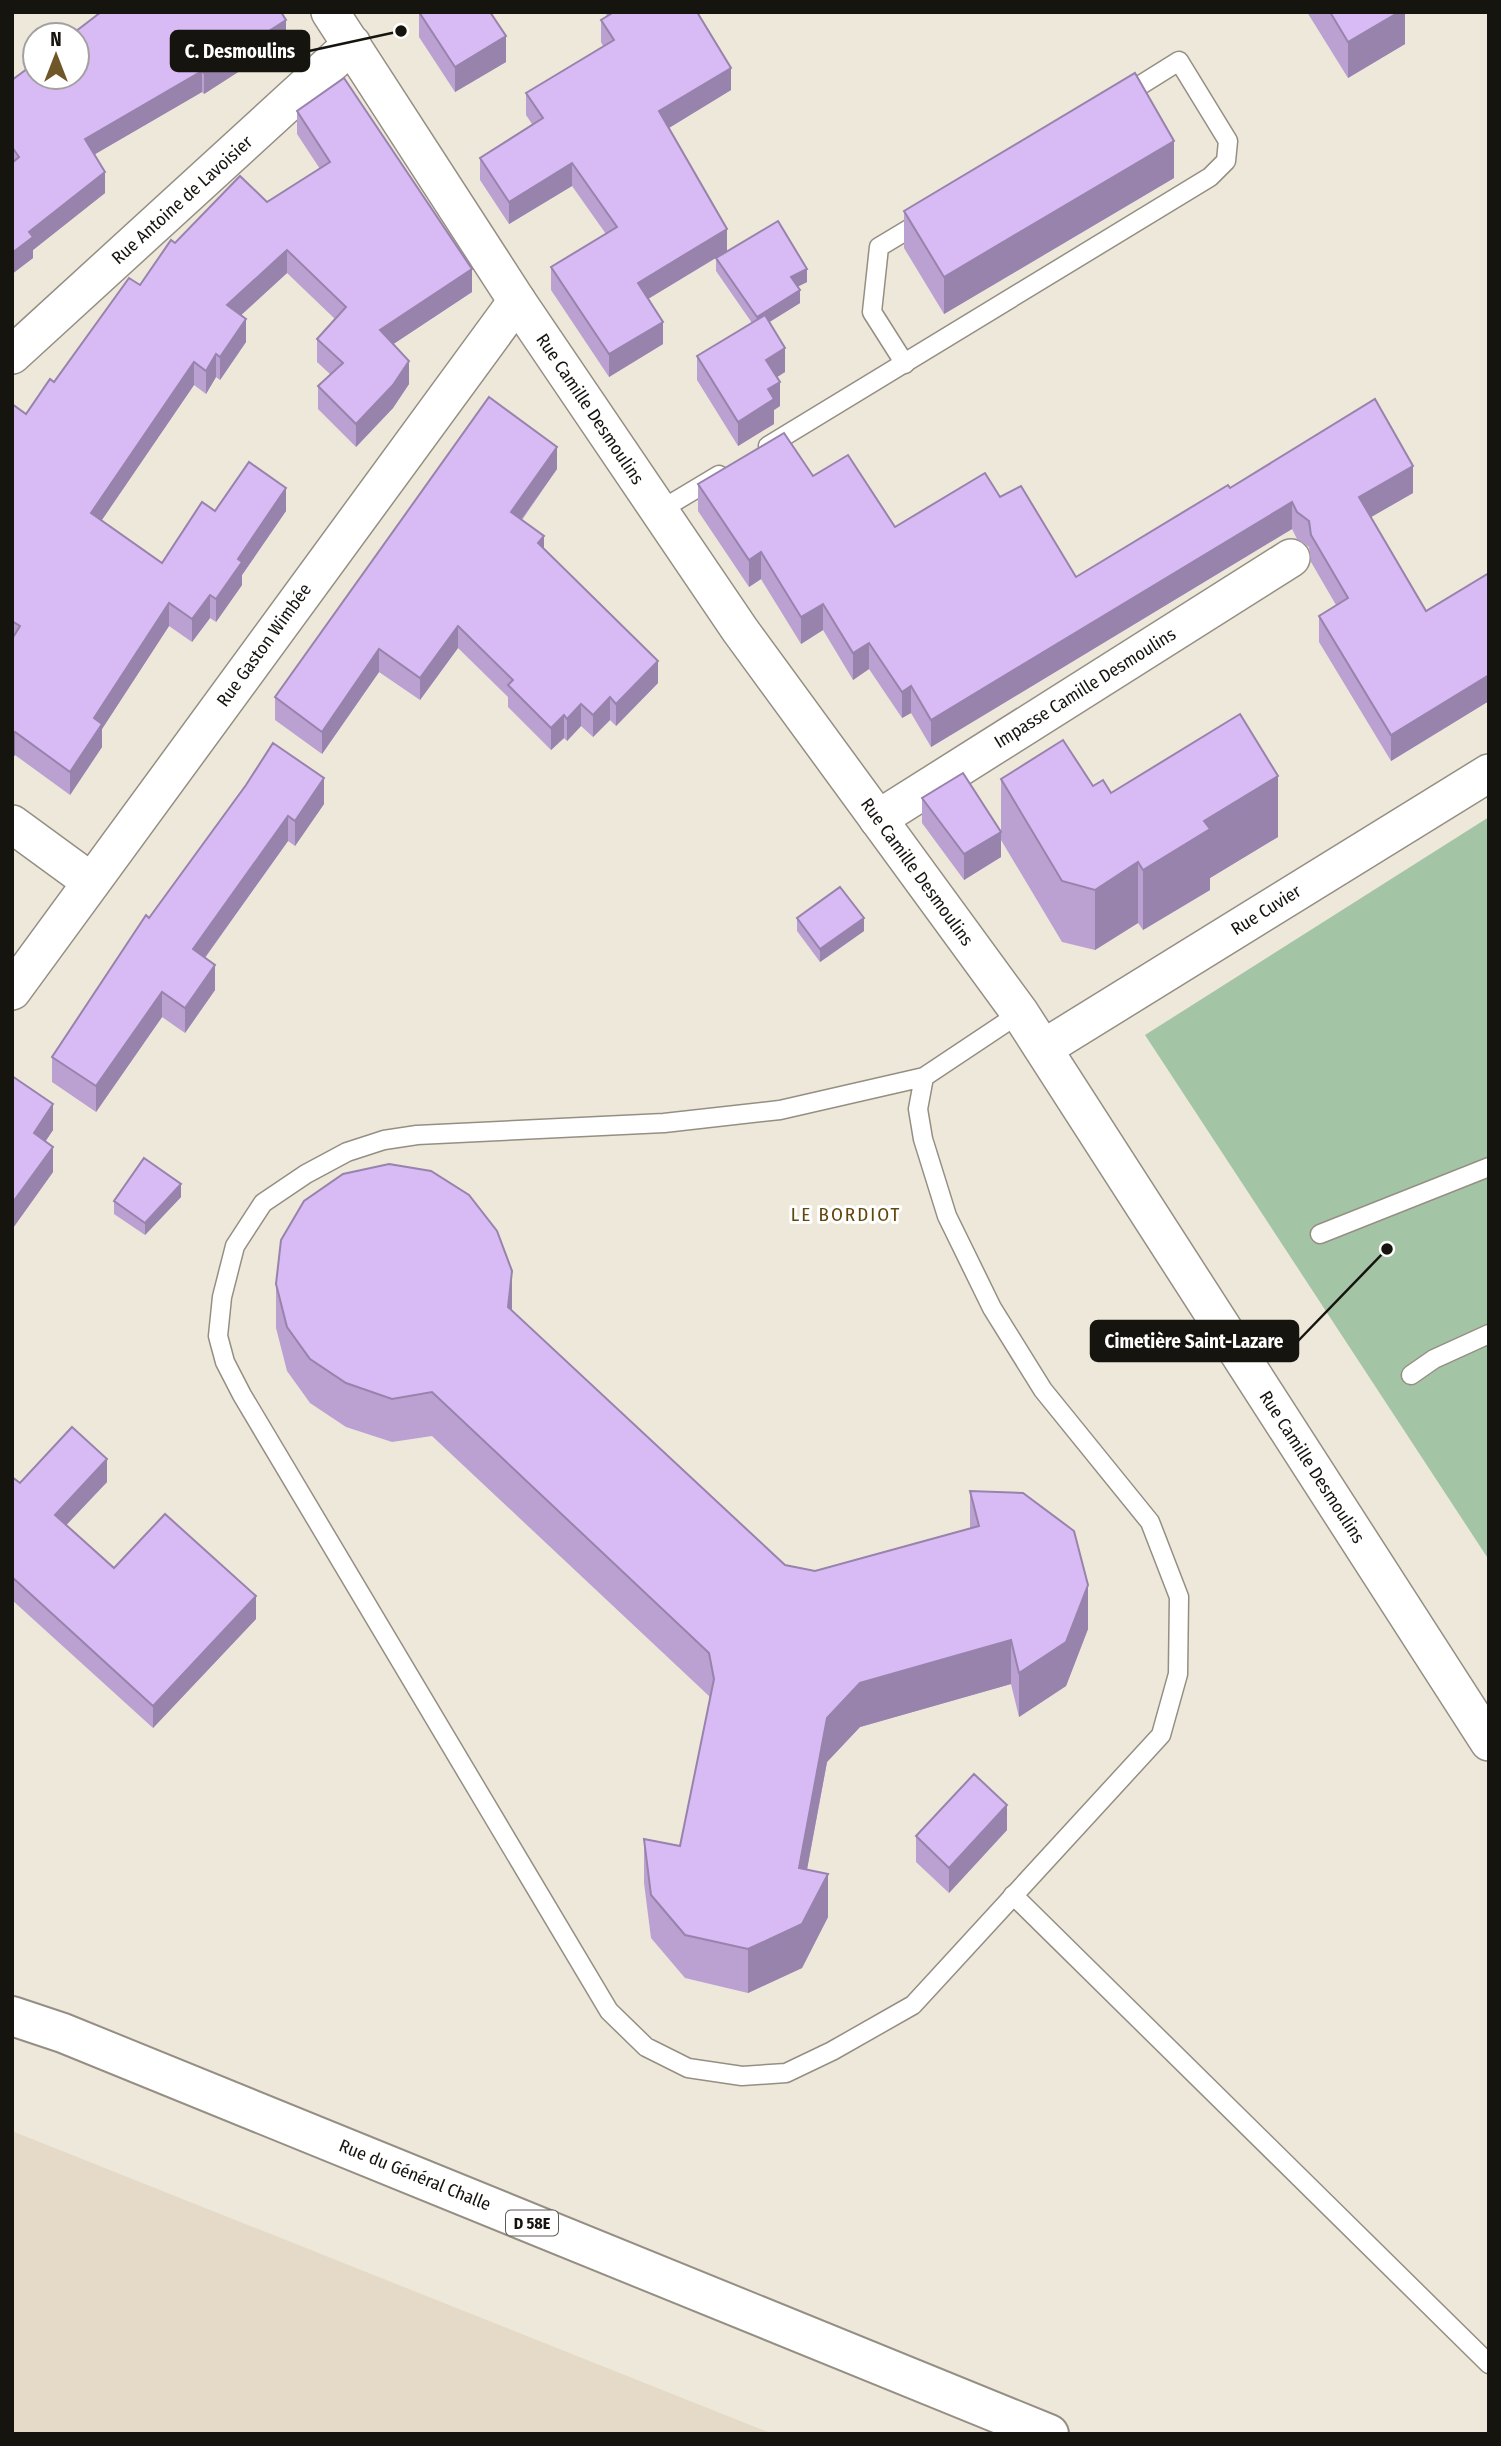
<svg xmlns="http://www.w3.org/2000/svg" width="1501" height="2446" viewBox="0 0 1501 2446" font-family="'Fira Sans Condensed',sans-serif">
<style>
.built{fill:#e5dac7}
.green{fill:#a3c5a5}
.lines{fill:none;stroke-linecap:round;stroke-linejoin:round}
.service-casing{stroke:#958f83;stroke-width:21}
.minor-casing{stroke:#958f83;stroke-width:40}
.primary-casing{stroke:#958f83;stroke-width:42}
.service{stroke:#fff;stroke-width:18}
.minor{stroke:#fff;stroke-width:37}
.primary{stroke:#fff;stroke-width:38}
.wall{fill:#baa1d2}
.shaded-wall{fill:#9783ab}
.building{fill:#d8bbf4;stroke:#9783ab;stroke-width:2}
.labels{text-anchor:middle;dominant-baseline:central;stroke-width:6;stroke-linejoin:round;paint-order:stroke}
.shield{fill:#fff;stroke:#5c5a57;stroke-width:2}
.shield-label{font-size:16px;font-weight:bold;fill:#16140f}
.street-label{font-size:18px;fill:#16140f;stroke:#fff}
.neighbourhood-label{font-size:19px;letter-spacing:2px;fill:#63470d;stroke:#fff}
.leader{fill:none;stroke:#16140f;stroke-width:2.5}
.callout-dot{fill:#16140f;stroke:#fff;stroke-width:2.5}
.callout{fill:#16140f;stroke:#16140f;stroke-width:2.5}
.callout-label{font-size:19px;text-anchor:middle;font-weight:bold;fill:#fff}
</style>
<rect width="100%" height="100%" fill="#eee8db"/>
<!-- built -->
<path class="built" d="M 12,2131 L 773,2434 L 12,2434 Z"/>
<!-- green -->
<path class="green" d="M 1489,817 L 1489,1560 L 1145,1035 Z"/>
<g class="lines">
<defs>
<g id="service">
<path d="M 905,364 L 872,312 L 879,247 L 924,220"/>
<path d="M 768,446 L 1210,177 L 1226,161 L 1228,141 L 1179,61 L 1123,96"/>
<path d="M 659,511 L 719,475"/>
<path d="M 924,1077 L 918,1109 L 923,1139 L 947,1216 L 992,1308 L 1043,1390 L 1150,1522 L 1179,1597 L 1178,1674 L 1161,1735 L 913,2005 L 832,2051 L 786,2073 L 742,2076 L 688,2068 L 646,2047 L 609,2011 L 242,1395 L 225,1362 L 218,1336 L 222,1297 L 235,1246 L 263,1203 L 306,1174 L 347,1152 L 384,1140 L 417,1135 L 664,1123 L 780,1110 L 924,1077 L 1020,1013"/>
<path d="M 1320,1234 L 1489,1167"/>
<path d="M 1411,1375 L 1434,1359 L 1489,1334"/>
<path d="M 1013,1895 L 1489,2364"/>
</g>
<g id="minor">
<path d="M 330,12 L 517,301 L 740,630 L 1020,1013 L 1489,1742"/>
<path d="M 12,355 L 352,44"/>
<path d="M 878,819 L 1291,558"/>
<path d="M 12,824 L 90,881"/>
<path d="M 12,991 L 517,301"/>
<path d="M 1044,1048 L 1489,773"/>
</g>
<path id="primary" d="M 12,2016 L 63,2033 L 1049,2434"/>
</defs>
<!-- service casing -->
<use href="#service" class="service-casing"/>
<!-- minor casing -->
<use href="#minor" class="minor-casing"/>
<!-- primary casing -->
<use href="#primary" class="primary-casing"/>
<!-- service -->
<use href="#service" class="service"/>
<!-- minor -->
<use href="#minor" class="minor"/>
<!-- primary -->
<use href="#primary" class="primary"/>
</g>
<!-- wall -->
<g class="wall">
<path d="M 96,12 L 281,12 L 286,41 L 204,94 L 202,92 L 95,154 L 105,193 L 33,250 L 33,258 L 12,274 L 12,80 L 98,15 Z"/>
<path d="M 419,12 L 506,62 L 455,92 L 419,37 Z"/>
<path d="M 605,12 L 697,12 L 731,90 L 669,128 L 727,251 L 807,282 L 797,287 L 800,303 L 769,322 L 785,372 L 777,377 L 780,406 L 774,410 L 774,424 L 738,446 L 697,380 L 697,356 L 752,323 L 716,271 L 716,258 L 648,299 L 663,344 L 609,377 L 551,290 L 551,267 L 606,234 L 572,186 L 509,224 L 480,180 L 480,158 L 532,124 L 526,115 L 526,93 L 603,46 L 601,42 L 601,20 L 607,16 Z"/>
<path d="M 1307,12 L 1405,12 L 1405,44 L 1348,78 Z"/>
<path d="M 297,111 L 472,292 L 393,344 L 409,384 L 393,408 L 356,447 L 318,409 L 318,386 L 331,375 L 317,362 L 317,339 L 335,319 L 287,273 L 241,315 L 246,342 L 220,380 L 216,377 L 206,394 L 194,385 L 101,521 L 162,563 L 215,511 L 286,511 L 242,575 L 242,585 L 216,622 L 210,618 L 192,642 L 169,626 L 102,729 L 102,747 L 70,795 L 15,755 L 12,759 L 12,404 L 26,414 L 140,285 L 175,243 L 267,202 L 320,169 L 297,134 Z"/>
<path d="M 1174,178 L 944,314 L 904,248 L 904,211 Z"/>
<path d="M 557,469 L 522,520 L 544,550 L 658,683 L 616,726 L 610,720 L 593,737 L 581,726 L 567,741 L 564,738 L 551,750 L 508,707 L 508,697 L 458,648 L 420,700 L 379,672 L 322,754 L 275,720 L 275,697 Z"/>
<path d="M 813,476 L 895,527 L 1000,497 L 1076,577 L 1230,488 L 1413,493 L 1371,517 L 1426,611 L 1489,573 L 1489,701 L 1391,761 L 1319,642 L 1319,616 L 1336,605 L 1311,562 L 1309,547 L 1297,539 L 1292,529 L 931,747 L 911,713 L 902,718 L 869,669 L 853,680 L 823,630 L 801,644 L 761,579 L 749,587 L 698,511 L 698,484 Z"/>
<path d="M 1001,779 L 1093,786 L 1111,793 L 1278,837 L 1210,878 L 1210,890 L 1143,930 L 1138,923 L 1095,950 L 1062,942 L 1001,840 L 1001,857 L 964,880 L 922,823 L 922,798 L 1001,830 Z"/>
<path d="M 246,785 L 324,804 L 295,846 L 288,841 L 205,958 L 215,990 L 185,1033 L 162,1017 L 96,1112 L 52,1082 L 52,1057 L 149,918 Z"/>
<path d="M 797,918 L 864,931 L 820,962 L 797,931 Z"/>
<path d="M 12,1076 L 53,1130 L 45,1141 L 53,1172 L 13,1228 Z"/>
<path d="M 181,1197 L 145,1235 L 114,1214 L 114,1201 Z"/>
<path d="M 276,1284 L 512,1311 L 785,1565 L 815,1571 L 970,1528 L 970,1491 L 1088,1629 L 1066,1686 L 1019,1717 L 1011,1684 L 860,1727 L 827,1762 L 807,1870 L 828,1917 L 802,1968 L 748,1993 L 685,1978 L 651,1938 L 644,1883 L 644,1839 L 680,1846 L 710,1700 L 709,1696 L 432,1436 L 392,1442 L 346,1427 L 310,1403 L 287,1371 L 276,1328 Z"/>
<path d="M 12,1477 L 20,1483 L 107,1482 L 66,1525 L 114,1568 L 256,1619 L 153,1728 L 12,1600 Z"/>
<path d="M 1007,1830 L 949,1893 L 916,1862 L 916,1836 Z"/>
</g>
<!-- shaded-wall -->
<g class="shaded-wall">
<path d="M 1399,12 L 1405,12 L 1405,44 L 1348,78 L 1348,42 Z"/>
<path d="M 286,20 L 286,41 L 204,94 L 204,73 Z"/>
<path d="M 506,36 L 506,62 L 455,92 L 455,67 Z"/>
<path d="M 731,68 L 731,90 L 659,134 L 659,111 Z"/>
<path d="M 202,71 L 202,92 L 85,160 L 85,139 Z"/>
<path d="M 1174,141 L 1174,178 L 944,314 L 944,277 Z"/>
<path d="M 572,163 L 572,186 L 509,224 L 509,202 Z"/>
<path d="M 105,172 L 105,193 L 33,250 L 33,258 L 12,274 L 12,253 L 29,232 Z"/>
<path d="M 727,229 L 727,251 L 638,305 L 638,283 Z"/>
<path d="M 287,250 L 287,273 L 227,328 L 227,305 Z"/>
<path d="M 472,269 L 472,292 L 380,353 L 380,330 Z"/>
<path d="M 807,269 L 807,282 L 791,290 L 791,277 Z"/>
<path d="M 800,290 L 800,303 L 757,330 L 757,317 Z"/>
<path d="M 246,319 L 246,342 L 220,380 L 220,357 Z"/>
<path d="M 663,322 L 663,344 L 609,377 L 609,354 Z"/>
<path d="M 785,348 L 785,372 L 766,384 L 766,360 Z"/>
<path d="M 216,354 L 216,377 L 206,394 L 206,371 Z"/>
<path d="M 409,361 L 409,384 L 393,408 L 356,447 L 356,424 Z"/>
<path d="M 194,362 L 194,385 L 91,536 L 91,513 Z"/>
<path d="M 780,382 L 780,406 L 774,410 L 774,424 L 738,446 L 738,422 L 768,389 Z"/>
<path d="M 557,447 L 557,469 L 511,534 L 511,512 Z"/>
<path d="M 1413,466 L 1413,493 L 1359,524 L 1359,497 Z"/>
<path d="M 286,488 L 286,511 L 242,575 L 242,585 L 216,622 L 216,599 L 238,559 Z"/>
<path d="M 1292,502 L 1292,529 L 931,747 L 931,720 Z"/>
<path d="M 544,536 L 544,558 L 538,543 Z"/>
<path d="M 761,552 L 761,579 L 749,587 L 749,560 Z"/>
<path d="M 210,595 L 210,618 L 192,642 L 192,619 Z"/>
<path d="M 169,603 L 169,626 L 102,729 L 102,747 L 70,795 L 70,772 L 94,718 Z"/>
<path d="M 823,604 L 823,630 L 801,644 L 801,617 Z"/>
<path d="M 458,626 L 458,648 L 420,700 L 420,678 Z"/>
<path d="M 869,643 L 869,669 L 853,680 L 853,653 Z"/>
<path d="M 379,649 L 379,672 L 322,754 L 322,732 Z"/>
<path d="M 658,661 L 658,683 L 616,726 L 616,704 Z"/>
<path d="M 1489,675 L 1489,701 L 1391,761 L 1391,735 Z"/>
<path d="M 911,686 L 911,713 L 902,718 L 902,692 Z"/>
<path d="M 610,697 L 610,720 L 593,737 L 593,715 Z"/>
<path d="M 581,704 L 581,726 L 567,741 L 567,719 Z"/>
<path d="M 564,715 L 564,738 L 551,750 L 551,728 Z"/>
<path d="M 15,732 L 15,755 L 12,759 L 12,736 Z"/>
<path d="M 1278,776 L 1278,837 L 1210,878 L 1210,890 L 1143,930 L 1143,870 L 1204,821 Z"/>
<path d="M 324,778 L 324,804 L 295,846 L 295,821 Z"/>
<path d="M 288,816 L 288,841 L 193,974 L 193,949 Z"/>
<path d="M 1001,832 L 1001,857 L 964,880 L 964,854 Z"/>
<path d="M 1138,862 L 1138,923 L 1095,950 L 1095,890 Z"/>
<path d="M 864,918 L 864,931 L 820,962 L 820,949 Z"/>
<path d="M 215,965 L 215,990 L 185,1033 L 185,1008 Z"/>
<path d="M 162,992 L 162,1017 L 96,1112 L 96,1086 Z"/>
<path d="M 53,1104 L 53,1130 L 34,1159 L 34,1133 Z"/>
<path d="M 53,1147 L 53,1172 L 13,1228 L 13,1202 Z"/>
<path d="M 181,1184 L 181,1197 L 145,1235 L 145,1223 Z"/>
<path d="M 512,1271 L 512,1315 L 508,1307 Z"/>
<path d="M 107,1459 L 107,1482 L 55,1537 L 55,1515 Z"/>
<path d="M 1088,1585 L 1088,1629 L 1066,1686 L 1019,1717 L 1019,1673 Z"/>
<path d="M 256,1596 L 256,1619 L 153,1728 L 153,1706 Z"/>
<path d="M 1011,1640 L 1011,1684 L 860,1727 L 827,1762 L 799,1912 L 799,1868 L 827,1718 L 860,1683 Z"/>
<path d="M 1007,1805 L 1007,1830 L 949,1893 L 949,1868 Z"/>
<path d="M 828,1874 L 828,1917 L 802,1968 L 748,1993 L 748,1949 Z"/>
</g>
<!-- building -->
<g class="building">
<path d="M 101,12 L 281,12 L 286,20 L 204,73 L 202,71 L 85,139 L 105,172 L 29,232 L 33,237 L 12,253 L 12,163 L 19,157 L 12,147 L 12,80 L 35,63 L 35,77 L 77,77 L 77,35 L 71,35 Z"/>
<path d="M 419,12 L 490,12 L 506,36 L 455,67 Z"/>
<path d="M 614,12 L 697,12 L 731,68 L 659,111 L 727,229 L 638,283 L 663,322 L 609,354 L 551,267 L 617,227 L 572,163 L 509,202 L 480,158 L 543,118 L 526,93 L 614,40 L 601,20 Z"/>
<path d="M 1330,12 L 1399,12 L 1348,42 Z"/>
<path d="M 1135,73 L 1174,141 L 944,277 L 904,211 Z"/>
<path d="M 344,78 L 472,269 L 380,330 L 409,361 L 393,385 L 356,424 L 318,386 L 343,363 L 317,339 L 346,307 L 287,250 L 227,305 L 246,319 L 220,357 L 216,354 L 206,371 L 194,362 L 91,513 L 162,563 L 202,502 L 215,511 L 249,462 L 286,488 L 238,559 L 242,562 L 216,599 L 210,595 L 192,619 L 169,603 L 94,718 L 102,724 L 70,772 L 15,732 L 12,736 L 12,639 L 20,626 L 12,621 L 12,404 L 26,414 L 50,379 L 54,382 L 129,278 L 140,285 L 171,240 L 175,243 L 240,176 L 267,202 L 330,162 L 297,111 Z"/>
<path d="M 778,221 L 807,269 L 791,277 L 800,290 L 757,317 L 716,258 Z"/>
<path d="M 765,315 L 785,348 L 766,360 L 780,382 L 768,389 L 774,399 L 738,422 L 697,356 Z"/>
<path d="M 489,397 L 557,447 L 511,512 L 544,536 L 538,543 L 658,661 L 616,704 L 610,697 L 593,715 L 581,704 L 567,719 L 564,715 L 551,728 L 508,685 L 513,680 L 458,626 L 420,678 L 379,649 L 322,732 L 275,697 Z"/>
<path d="M 1375,399 L 1413,466 L 1359,497 L 1426,611 L 1489,573 L 1489,675 L 1391,735 L 1319,616 L 1348,598 L 1311,535 L 1309,521 L 1297,512 L 1292,502 L 931,720 L 911,686 L 902,692 L 869,643 L 853,653 L 823,604 L 801,617 L 761,552 L 749,560 L 698,484 L 784,433 L 813,476 L 848,455 L 895,527 L 985,473 L 1000,497 L 1021,486 L 1076,577 L 1228,485 L 1230,488 Z"/>
<path d="M 1240,714 L 1278,776 L 1204,821 L 1210,829 L 1143,870 L 1138,862 L 1095,890 L 1062,881 L 1001,779 L 1063,740 L 1093,786 L 1103,780 L 1111,793 Z"/>
<path d="M 273,743 L 324,778 L 295,821 L 288,816 L 193,949 L 215,965 L 185,1008 L 162,992 L 96,1086 L 52,1057 L 146,915 L 149,918 L 246,785 Z"/>
<path d="M 963,773 L 1001,832 L 964,854 L 922,798 Z"/>
<path d="M 840,887 L 864,918 L 820,949 L 797,918 Z"/>
<path d="M 12,1076 L 53,1104 L 34,1133 L 53,1147 L 13,1202 Z"/>
<path d="M 144,1158 L 181,1184 L 145,1223 L 114,1201 Z"/>
<path d="M 389,1164 L 431,1171 L 469,1195 L 497,1231 L 512,1271 L 508,1307 L 785,1565 L 815,1571 L 979,1526 L 970,1491 L 1023,1493 L 1074,1531 L 1088,1585 L 1066,1642 L 1019,1673 L 1011,1640 L 860,1683 L 827,1718 L 799,1868 L 828,1874 L 802,1924 L 748,1949 L 685,1935 L 651,1895 L 644,1839 L 680,1846 L 714,1679 L 709,1653 L 432,1392 L 392,1399 L 346,1383 L 310,1359 L 287,1327 L 276,1284 L 281,1240 L 304,1201 L 343,1174 Z"/>
<path d="M 72,1427 L 107,1459 L 55,1515 L 114,1568 L 165,1514 L 256,1596 L 153,1706 L 12,1577 L 12,1477 L 20,1483 Z"/>
<path d="M 974,1774 L 1007,1805 L 949,1868 L 916,1836 Z"/>
</g>
<g class="labels">
<!-- shield labels -->
<rect class="shield" x="506" y="2210.5" width="52" height="25" rx="5"/>
<g class="shield-label">
<text x="532" y="2223">D 58E</text>
</g>
<!-- street labels -->
<g class="street-label">
<text transform="translate(182 200) rotate(-42)">Rue Antoine de Lavoisier</text>
<text transform="translate(590 409) rotate(56)">Rue Camille Desmoulins</text>
<text transform="translate(264 645) rotate(-54)">Rue Gaston Wimbée</text>
<text transform="translate(1085 688) rotate(-32)">Impasse Camille Desmoulins</text>
<text transform="translate(917 872) rotate(54)">Rue Camille Desmoulins</text>
<text transform="translate(1266 910) rotate(-32)">Rue Cuvier</text>
<text transform="translate(1312 1467) rotate(57)">Rue Camille Desmoulins</text>
<text transform="translate(415 2175) rotate(22)">Rue du Général Challe</text>
</g>
<!-- neighbourhood labels -->
<g class="neighbourhood-label">
<text x="846" y="1214">LE BORDIOT</text>
</g>
</g>
<!-- callouts -->
<path class="leader" d="M401 31L309 51M1387 1249L1298 1341"/>
<g class="callout-dot">
<circle cx="401" cy="31" r="7"/>
<circle cx="1387" cy="1249" r="7"/>
</g>
<g class="callout">
<rect x="171" y="31" width="138" height="40" rx="7"/>
<rect x="1091" y="1321" width="207" height="40" rx="7"/>
</g>
<g class="callout-label">
<text x="240" y="58">C. Desmoulins</text>
<text x="1194" y="1348">Cimetière Saint-Lazare</text>
</g>
<!-- border -->
<rect width="1501" height="2446" fill="none" stroke="#16140f" stroke-width="28"/>
<!-- north arrow -->
<g transform="translate(56 56)"><circle r="33" fill="#ffffff" stroke="#a2a19f" stroke-width="2"/>
<path d="M0-5L12 26L0 18L-12 26Z" fill="#705728"/>
<text y="-10" font-size="19" font-weight="bold" text-anchor="middle" fill="#16140f">N</text>
</g>
</svg>
